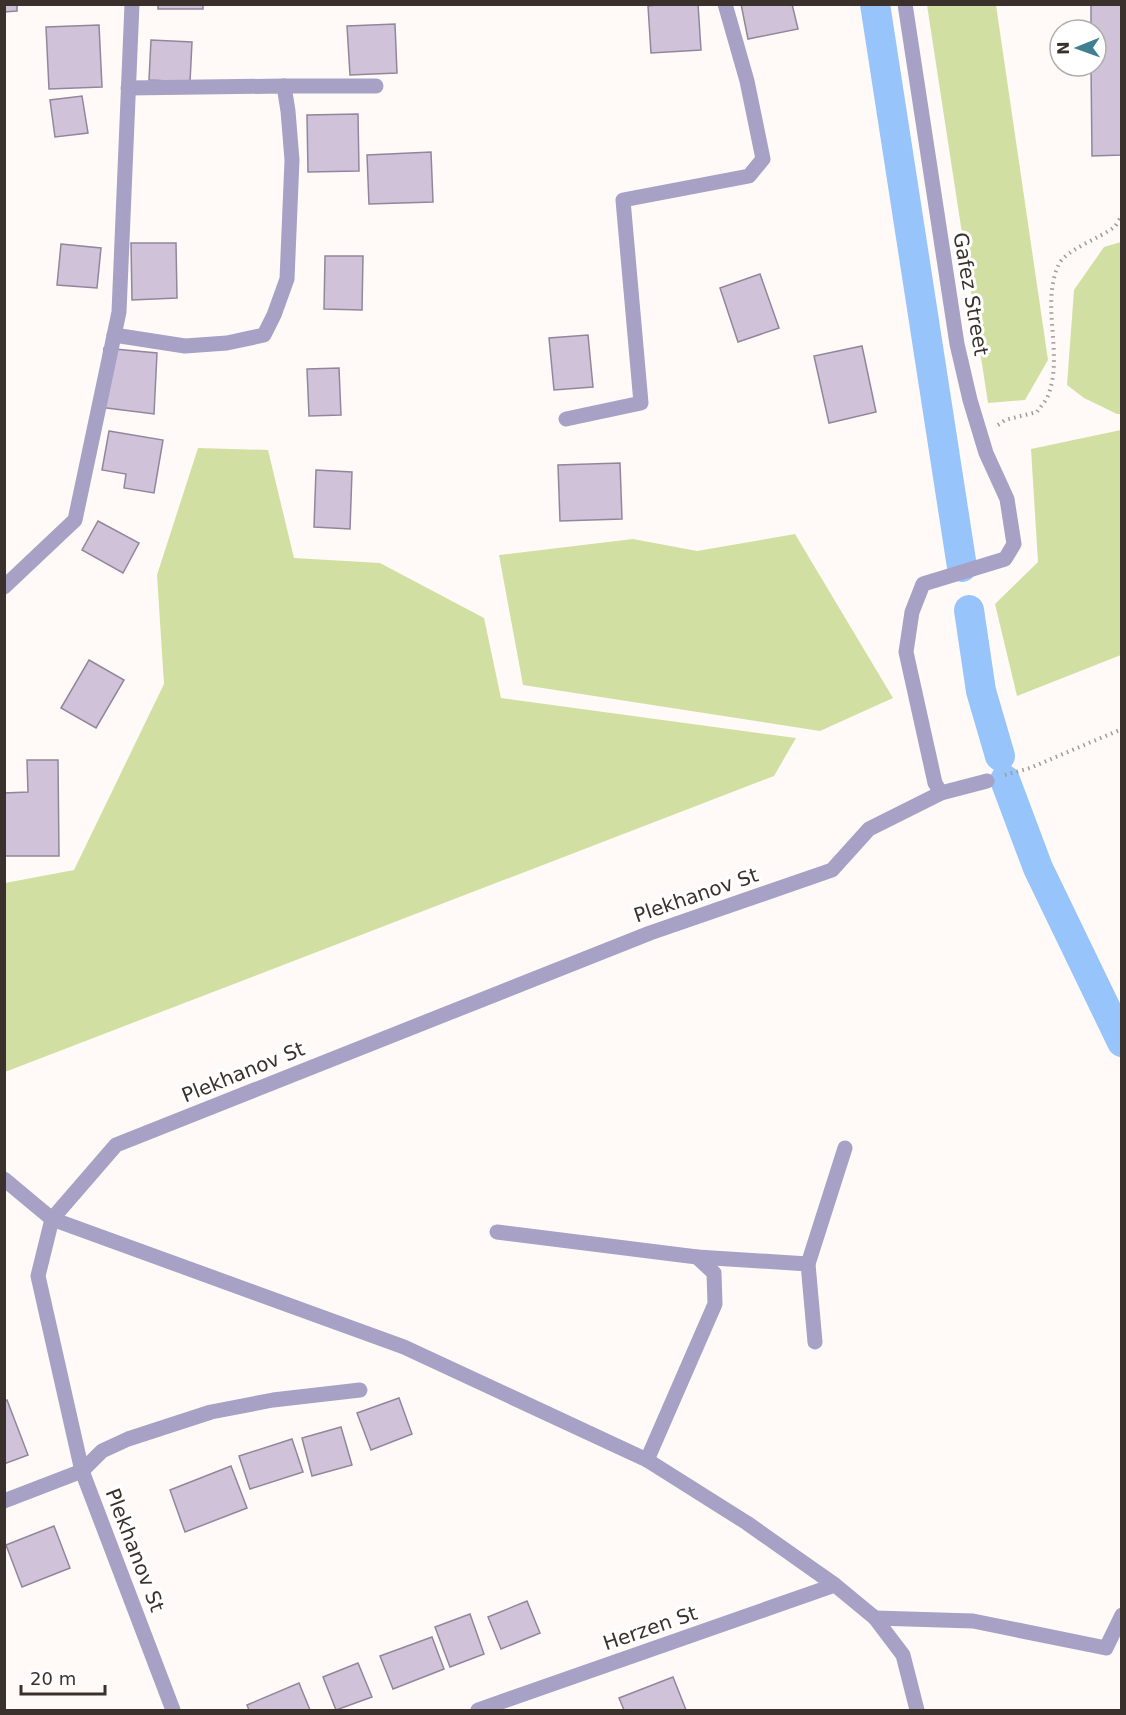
<svg xmlns="http://www.w3.org/2000/svg" width="1126" height="1715" viewBox="0 0 1126 1715" font-family="'DejaVu Sans',sans-serif">
<style>
.green{fill:#d2dfa2}
.lines{fill:none;stroke-linecap:round;stroke-linejoin:round}
.canal{stroke:#97c4fb;stroke-width:30}
.building{fill:#d0c3d9;stroke:#93869b;stroke-width:1.5}
.path{stroke:#a29a96;stroke-width:4;stroke-dasharray:1.5 4.5;stroke-linecap:butt}
.service{stroke:#a7a1c5;stroke-width:15}
.minor{stroke:#a7a1c5;stroke-width:15}
.tertiary{stroke:#a7a1c5;stroke-width:15}
.labels{text-anchor:middle;dominant-baseline:central;stroke-width:6;stroke-linejoin:round;paint-order:stroke}
.street-label{font-size:20px;fill:#3b312c;stroke:#fff}
</style>
<rect width="100%" height="100%" fill="#fffaf7"/>
<!-- green -->
<g class="green">
<path d="M 927,5 L 996,5 L 1048,360 L 1025,400 L 988,403 Z"/>
<path d="M 1121,242 L 1122,414 L 1117,414 L 1084,398 L 1067,385 L 1074,290 L 1104,247 Z"/>
<path d="M 1121,430 L 1121,655 L 1017,696 L 995,604 L 1038,562 L 1031,449 Z"/>
<path d="M 198,448 L 268,450 L 294,558 L 380,563 L 484,618 L 501,698 L 796,738 L 774,776 L 5,1072 L 5,883 L 74,870 L 164,684 L 157,575 Z"/>
<path d="M 795,534 L 893,698 L 820,731 L 523,685 L 499,555 L 633,539 L 697,551 Z"/>
</g>
<g class="lines">
<!-- canal -->
<g class="canal">
<path d="M 875,4 L 962,567"/>
<path d="M 969,610 L 981,691 L 1000,756"/>
<path d="M 1005,780 L 1038,868 L 1122,1042"/>
</g>
</g>
<!-- building -->
<g class="building">
<path d="M 4,4 L 17,4 L 17,11 L 4,12 Z"/>
<rect x="158" y="4" width="45" height="5"/>
<path d="M 662,4 L 698,4 L 701,50 L 651,53 L 648,6 Z"/>
<path d="M 741,4 L 792,4 L 798,29 L 748,39 Z"/>
<path d="M 1091,4 L 1122,4 L 1122,155 L 1092,156 L 1091,66 L 1096,66 L 1096,30 L 1091,30 Z"/>
<path d="M 395,24 L 397,73 L 350,75 L 347,26 Z"/>
<path d="M 99,25 L 102,87 L 49,89 L 46,27 Z"/>
<path d="M 151,40 L 192,42 L 190,82 L 149,80 Z"/>
<path d="M 82,96 L 88,133 L 55,137 L 50,100 Z"/>
<path d="M 358,114 L 359,171 L 308,172 L 307,115 Z"/>
<path d="M 431,152 L 433,202 L 369,204 L 367,155 Z"/>
<path d="M 131,243 L 176,243 L 177,298 L 132,300 Z"/>
<path d="M 61,244 L 101,248 L 97,288 L 57,285 Z"/>
<path d="M 325,256 L 363,256 L 362,310 L 324,309 Z"/>
<path d="M 760,274 L 779,328 L 738,342 L 720,288 Z"/>
<path d="M 588,335 L 593,387 L 554,390 L 549,338 Z"/>
<path d="M 862,346 L 876,412 L 829,423 L 814,356 Z"/>
<path d="M 104,348 L 157,353 L 154,414 L 99,407 Z"/>
<path d="M 339,368 L 341,415 L 309,416 L 307,369 Z"/>
<path d="M 109,431 L 163,440 L 154,493 L 124,488 L 126,474 L 102,470 Z"/>
<path d="M 620,463 L 622,519 L 560,521 L 558,465 Z"/>
<path d="M 316,470 L 352,472 L 350,529 L 314,527 Z"/>
<path d="M 98,521 L 139,543 L 123,573 L 82,550 Z"/>
<path d="M 89,660 L 124,680 L 96,728 L 61,708 Z"/>
<path d="M 27,760 L 58,760 L 59,856 L 4,856 L 4,793 L 28,792 Z"/>
<path d="M 399,1398 L 412,1434 L 371,1450 L 357,1413 Z"/>
<path d="M 7,1400 L 28,1455 L 4,1464 L 4,1401 Z"/>
<path d="M 341,1427 L 352,1465 L 312,1476 L 302,1438 Z"/>
<path d="M 292,1439 L 303,1472 L 250,1489 L 239,1456 Z"/>
<path d="M 231,1466 L 247,1508 L 185,1532 L 170,1490 Z"/>
<path d="M 54,1526 L 70,1568 L 22,1587 L 6,1545 Z"/>
<path d="M 527,1601 L 540,1633 L 501,1649 L 488,1617 Z"/>
<path d="M 470,1614 L 484,1654 L 450,1667 L 435,1627 Z"/>
<path d="M 432,1637 L 444,1669 L 393,1689 L 380,1656 Z"/>
<path d="M 358,1663 L 372,1697 L 336,1710 L 323,1677 Z"/>
<path d="M 673,1677 L 686,1710 L 624,1710 L 619,1698 Z"/>
<path d="M 299,1683 L 310,1710 L 249,1710 L 247,1705 Z"/>
</g>
<g class="lines">
<!-- path -->
<g class="path">
<path d="M 998,425 L 1005,420 L 1037,412 C 1041,406 1047,400 1049,393 C 1063,352 1041,306 1058,266 C 1064,250 1101,238 1114,227 C 1117,225 1119,219 1122,216"/>
<path d="M 1005,775 L 1030,768 L 1122,729"/>
</g>
<!-- service -->
<g class="service">
<path d="M 284,86 L 376,86"/>
<path d="M 114,335 L 185,346 L 227,343 L 264,335 L 274,315 L 287,279 L 292,160 L 288,111 L 284,86 L 128,88"/>
<path d="M 566,419 L 641,403 L 623,200 L 749,176 L 763,159 L 747,81 L 725,4"/>
<path d="M 497,1232 L 697,1257 L 714,1273 L 715,1304 L 647,1460"/>
<path d="M 697,1257 L 808,1264 L 815,1342"/>
<path d="M 808,1264 L 845,1148"/>
<path d="M 82,1471 L 102,1451 L 128,1439 L 211,1412 L 273,1400 L 360,1390"/>
<path d="M 875,1618 L 973,1621 L 1106,1648 L 1122,1615"/>
</g>
<!-- minor -->
<g class="minor">
<path d="M 905,4 L 957,344 L 970,400 L 986,453 L 1007,499 L 1014,544 L 1005,559 L 923,584 L 912,612 L 906,652 L 935,783 L 941,793 L 987,781"/>
<path d="M 4,587 L 75,520 L 119,312 L 132,4"/>
<path d="M 4,1501 L 82,1471"/>
<path d="M 173,1710 L 82,1471 L 38,1276 L 52,1219 L 116,1145 L 650,933 L 832,870 L 869,829 L 941,793"/>
</g>
<!-- tertiary -->
<g class="tertiary">
<path d="M 4,1179 L 52,1219 L 404,1347 L 647,1460 L 747,1523 L 835,1585 L 875,1618 L 903,1655 L 917,1710"/>
<path d="M 478,1710 L 835,1585"/>
</g>
</g>
<g class="labels">
<!-- street labels -->
<g class="street-label">
<text transform="translate(971 294) rotate(80)">Gafez Street</text>
<text transform="translate(696 895) rotate(-19)">Plekhanov St</text>
<text transform="translate(243 1072) rotate(-22)">Plekhanov St</text>
<text transform="translate(135 1550) rotate(69)">Plekhanov St</text>
<text transform="translate(650 1628) rotate(-19)">Herzen St</text>
</g>
</g>
<!-- border -->
<rect width="1126" height="1715" fill="none" stroke="#3b312c" stroke-width="12"/>
<!-- north arrow -->
<g transform="translate(1078 48) rotate(269)"><circle r="28" fill="#ffffff" stroke="#b1adab" stroke-width="1.5"/>
<path d="M0-4.5L10 22L0 15L-10 22Z" fill="#3e8092"/>
<text y="-9" font-size="16" font-weight="bold" text-anchor="middle" fill="#3b312c">N</text>
</g>
<!-- scale -->
<path d="M21 1685v9h84v-9" fill="none" stroke="#3b312c" stroke-width="3"/>
<text x="30" y="1685" font-size="18" fill="#3b312c" stroke="#ffffff" stroke-width="4.5" paint-order="stroke">20 m</text>
</svg>
